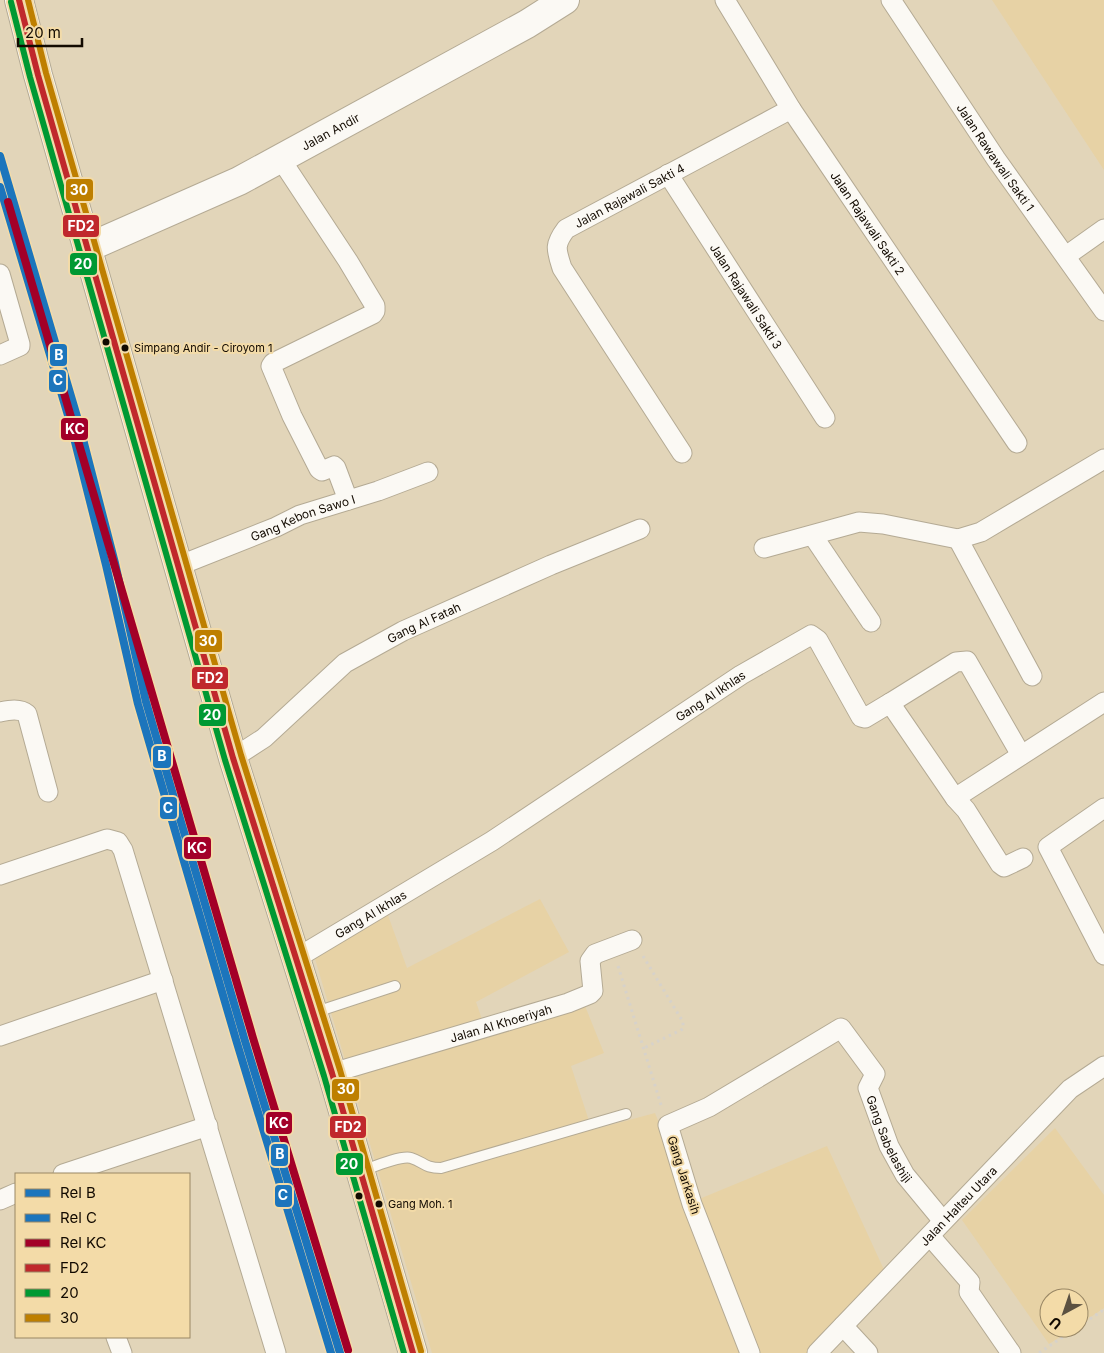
<svg xmlns="http://www.w3.org/2000/svg" width="1104" height="1353" viewBox="0 0 1104 1353" font-family="Inter,sans-serif">
<style>
.built{fill:#e7d2a5}
.lines{fill:none;stroke-linecap:round;stroke-linejoin:round}
.lane-casing{stroke:#b4aa94;stroke-width:12}
.street-casing{stroke:#b4aa94;stroke-width:21}
.secondary-casing{stroke:#b4aa94;stroke-width:30}
.path{stroke:#d7d2ca;stroke-width:3;stroke-dasharray:2.5 4;stroke-linecap:butt}
.lane{stroke:#fbf9f4;stroke-width:10}
.street{stroke:#fbf9f4;stroke-width:19}
.secondary{stroke:#fbf9f4;stroke-width:28}
.bus-1-casing{stroke:#f3dba8;stroke-width:10}
.bus-2-casing{stroke:#f3dba8;stroke-width:10}
.bus-3-casing{stroke:#f3dba8;stroke-width:10}
.bus-1{stroke:#c0282c;stroke-width:6}
.bus-2{stroke:#093;stroke-width:6}
.bus-3{stroke:#be7f00;stroke-width:6}
.rail-1-casing{stroke:#f3dba8;stroke-width:11}
.rail-2-casing{stroke:#f3dba8;stroke-width:11}
.rail-3-casing{stroke:#f3dba8;stroke-width:11}
.rail-1{stroke:#1c75bc;stroke-width:8}
.rail-2{stroke:#1c75bc;stroke-width:8}
.rail-3{stroke:#a30028;stroke-width:8}
.bus-dot{fill:#120a00;stroke:#f3dba8;stroke-width:2}
.labels{text-anchor:middle;dominant-baseline:central;stroke-width:4;stroke-linejoin:round;paint-order:stroke}
.bus-label{font-size:11px;fill:#120a00;stroke:#f3dba8;text-anchor:start}
.street-label{font-size:12px;fill:#120a00;stroke:#f3dba8}
.line-badge{stroke:#f3dba8;stroke-width:2}
.badge-label{font-size:14px;text-anchor:middle;font-weight:bold;fill:#fff}
</style>
<rect width="100%" height="100%" fill="#e2d5b9"/>
<!-- built -->
<g class="built">
<path d="M 992,0 L 1104,0 L 1104,170 Z"/>
<path d="M 540,899 L 569,952 L 476,1002 L 484,1025 L 581,996 L 604,1053 L 571,1066 L 592,1130 L 655,1113 L 692,1202 L 827,1146 L 886,1274 L 811,1353 L 432,1353 L 313,952 L 385,907 L 407,968 Z"/>
<path d="M 1055,1128 L 1104,1195 L 1104,1308 L 1079,1325 L 1079,1298 L 1049,1298 L 1049,1328 L 1074,1328 L 1049,1344 L 962,1220 Z"/>
</g>
<g class="lines">
<defs>
<g id="lane">
<path d="M 313,1013 L 395,986"/>
<path d="M 362,1171 C 373,1167 401,1155 411,1158 C 424,1162 424,1168 441,1168 L 626,1114"/>
</g>
<g id="street">
<path id="s1" d="M 725,0 L 791,109 L 1017,443"/>
<path id="s2" d="M 891,0 L 996,159 L 1104,311"/>
<path d="M 280,158 L 348,261 L 375,306 L 375,311 L 373,314 L 273,363 L 271,366 L 292,416 L 319,469 L 322,471 L 334,466 L 336,468 L 348,500"/>
<path id="s3" d="M 668,174 L 825,418"/>
<path d="M 1066,256 L 1104,229"/>
<path d="M 0,274 L 20,344 L 20,346 L 0,355"/>
<path id="s4" d="M 682,453 L 562,268 C 556,249 554,245 566,229 L 791,109"/>
<path d="M 813,536 L 871,622"/>
<path d="M 958,539 L 1032,676"/>
<path d="M 764,548 L 859,522 L 883,524 L 958,539 L 981,532 L 1104,459"/>
<path id="s5" d="M 178,566 L 276,527 L 300,515 L 378,491 L 428,472"/>
<path d="M 890,703 L 956,662 L 967,661 L 1021,755"/>
<path d="M 0,712 C 9,710 20,708 27,714 L 48,792"/>
<path id="s6" d="M 233,758 L 264,738 L 345,663 L 403,631 L 551,565 L 640,529"/>
<path d="M 955,798 L 966,810 L 1000,864 L 1004,867 L 1023,858"/>
<path d="M 1104,808 L 1048,847 L 1104,955"/>
<path d="M 0,875 L 107,839 L 118,842 L 123,850 L 276,1353"/>
<path id="s7" d="M 295,959 L 492,841 L 741,675 L 811,635 L 818,640 L 861,717 L 865,718 L 890,703 L 955,798 L 1104,702"/>
<path d="M 0,1036 L 163,980"/>
<path id="s8" d="M 332,1073 L 568,1003 L 590,994 L 593,991 L 590,961 L 595,954 L 632,940"/>
<path d="M 63,1174 L 208,1126"/>
<path d="M 0,1200 L 16,1193"/>
<path d="M 930,1236 L 970,1282 L 969,1292 L 1011,1353"/>
<path d="M 843,1326 L 868,1353"/>
<path d="M 116,1337 L 122,1353"/>
<path id="s9" d="M 750,1353 L 692,1204 L 668,1125 L 709,1107 L 841,1028 L 875,1074 L 868,1088 L 889,1146 L 905,1175 L 943,1221"/>
<path id="s10" d="M 817,1353 L 1070,1089 L 1104,1066"/>
</g>
<g id="secondary">
<path d="M 19,0 L 38,75 L 233,758 L 332,1073 L 413,1353"/>
<path id="s11" d="M 87,248 L 239,181 L 527,24 L 565,0"/>
</g>
</defs>
<!-- lane casing -->
<use href="#lane" class="lane-casing"/>
<!-- street casing -->
<use href="#street" class="street-casing"/>
<!-- secondary casing -->
<use href="#secondary" class="secondary-casing"/>
<!-- path -->
<g class="path">
<path d="M 643,956 L 683,1022 L 683,1029 L 644,1048"/>
<path d="M 618,966 L 662,1108"/>
<path d="M 1079,1326 L 1102,1311 L 1104,1312"/>
<path d="M 1039,1353 L 1076,1328"/>
</g>
<!-- lane -->
<use href="#lane" class="lane"/>
<!-- street -->
<use href="#street" class="street"/>
<!-- secondary -->
<use href="#secondary" class="secondary"/>
<defs>
<path id="bus-1" d="M 19,0 L 38,75 L 233,758 L 332,1073 L 413,1353"/>
<path id="bus-2" d="M 11,2 L 30,77 L 225,760 L 324,1076 L 404,1353"/>
<path id="bus-3" d="M 28,0 L 46,73 L 241,755 L 340,1070 L 421,1351"/>
</defs>
<!-- bus-1 casing -->
<use href="#bus-1" class="bus-1-casing"/>
<!-- bus-2 casing -->
<use href="#bus-2" class="bus-2-casing"/>
<!-- bus-3 casing -->
<use href="#bus-3" class="bus-3-casing"/>
<!-- bus-1 -->
<use href="#bus-1" class="bus-1"/>
<!-- bus-2 -->
<use href="#bus-2" class="bus-2"/>
<!-- bus-3 -->
<use href="#bus-3" class="bus-3"/>
<defs>
<path id="rail-1" d="M 0,156 L 78,420 L 115,563 L 146,702 L 245,1041 L 340,1353"/>
<path id="rail-2" d="M 0,187 L 70,422 L 106,565 L 138,704 L 237,1043 L 331,1353"/>
<path id="rail-3" d="M 8,202 L 253,1038 L 348,1350"/>
</defs>
<!-- rail-1 casing -->
<use href="#rail-1" class="rail-1-casing"/>
<!-- rail-2 casing -->
<use href="#rail-2" class="rail-2-casing"/>
<!-- rail-3 casing -->
<use href="#rail-3" class="rail-3-casing"/>
<!-- rail-1 -->
<use href="#rail-1" class="rail-1"/>
<!-- rail-2 -->
<use href="#rail-2" class="rail-2"/>
<!-- rail-3 -->
<use href="#rail-3" class="rail-3"/>
</g>
<!-- markers -->
<g class="bus-dot">
<circle cx="106" cy="342" r="4.5"/>
<circle cx="125" cy="348" r="4.5"/>
<circle cx="359" cy="1196" r="4.5"/>
<circle cx="379" cy="1204" r="4.5"/>
</g>
<g class="labels">
<!-- bus labels -->
<g class="bus-label">
<text x="134" y="348">Simpang Andir - Ciroyom 1</text>
<text x="388" y="1204">Gang Moh. 1</text>
</g>
<!-- street labels -->
<g class="street-label">
<text stroke="none"><textPath href="#s11" startOffset="270">Jalan Andir</textPath></text>
<text stroke="none"><textPath href="#s2" startOffset="189">Jalan Rawawali Sakti 1</textPath></text>
<text stroke="none"><textPath href="#s4" startOffset="334">Jalan Rajawali Sakti 4</textPath></text>
<text stroke="none"><textPath href="#s1" startOffset="265">Jalan Rajawali Sakti 2</textPath></text>
<text stroke="none"><textPath href="#s3" startOffset="145">Jalan Rajawali Sakti 3</textPath></text>
<text stroke="none"><textPath href="#s5" startOffset="134">Gang Kebon Sawo I</textPath></text>
<text stroke="none"><textPath href="#s6" startOffset="236">Gang Al Fatah</textPath></text>
<text stroke="none"><textPath href="#s7" startOffset="492">Gang Al Ikhlas</textPath></text>
<text stroke="none"><textPath href="#s7" startOffset="88">Gang Al Ikhlas</textPath></text>
<text stroke="none"><textPath href="#s8" startOffset="176">Jalan Al Khoeriyah</textPath></text>
<text stroke="none"><textPath href="#s9" startOffset="569">Gang Sabelashiji</textPath></text>
<text transform="translate(684 1175) rotate(72)">Gang Jarkasih</text>
<text stroke="none"><textPath href="#s10" startOffset="204">Jalan Halteu Utara</textPath></text>
</g>
</g>
<g class="line-badge">
<rect x="65" y="178" width="29" height="24" rx="5" fill="#be7f00"/>
<rect x="62" y="214" width="38" height="24" rx="5" fill="#c0282c"/>
<rect x="69" y="252" width="29" height="24" rx="5" fill="#093"/>
<rect x="49" y="343" width="19" height="24" rx="5" fill="#1c75bc"/>
<rect x="48" y="369" width="19" height="24" rx="5" fill="#1c75bc"/>
<rect x="60" y="417" width="29" height="24" rx="5" fill="#a30028"/>
<rect x="194" y="629" width="29" height="24" rx="5" fill="#be7f00"/>
<rect x="191" y="666" width="38" height="24" rx="5" fill="#c0282c"/>
<rect x="198" y="703" width="29" height="24" rx="5" fill="#093"/>
<rect x="152" y="745" width="20" height="24" rx="5" fill="#1c75bc"/>
<rect x="159" y="796" width="19" height="24" rx="5" fill="#1c75bc"/>
<rect x="183" y="836" width="29" height="24" rx="5" fill="#a30028"/>
<rect x="331" y="1078" width="29" height="24" rx="5" fill="#be7f00"/>
<rect x="265" y="1111" width="28" height="24" rx="5" fill="#a30028"/>
<rect x="329" y="1115" width="38" height="24" rx="5" fill="#c0282c"/>
<rect x="270" y="1143" width="19" height="24" rx="5" fill="#1c75bc"/>
<rect x="335" y="1152" width="29" height="24" rx="5" fill="#093"/>
<rect x="274" y="1184" width="19" height="24" rx="5" fill="#1c75bc"/>
</g>
<g class="badge-label">
<text x="79" y="195">30</text>
<text x="81" y="231">FD2</text>
<text x="83" y="269">20</text>
<text x="59" y="360">B</text>
<text x="58" y="385">C</text>
<text x="75" y="434">KC</text>
<text x="208" y="646">30</text>
<text x="210" y="683">FD2</text>
<text x="212" y="720">20</text>
<text x="162" y="761">B</text>
<text x="168" y="813">C</text>
<text x="197" y="853">KC</text>
<text x="346" y="1094">30</text>
<text x="279" y="1128">KC</text>
<text x="348" y="1132">FD2</text>
<text x="280" y="1159">B</text>
<text x="349" y="1169">20</text>
<text x="283" y="1200">C</text>
</g>
<!-- legend -->
<rect x="15" y="1173" width="175" height="165" fill="#f3dba8" stroke="#998765"/>
<rect x="25" y="1189" width="25" height="8" fill="#1c75bc" stroke="#998765"/>
<text x="60" y="1198" font-size="15" fill="#120a00">Rel B</text>
<rect x="25" y="1214" width="25" height="8" fill="#1c75bc" stroke="#998765"/>
<text x="60" y="1223" font-size="15" fill="#120a00">Rel C</text>
<rect x="25" y="1239" width="25" height="8" fill="#a30028" stroke="#998765"/>
<text x="60" y="1248" font-size="15" fill="#120a00">Rel KC</text>
<rect x="25" y="1264" width="25" height="8" fill="#c0282c" stroke="#998765"/>
<text x="60" y="1273" font-size="15" fill="#120a00">FD2</text>
<rect x="25" y="1289" width="25" height="8" fill="#009933" stroke="#998765"/>
<text x="60" y="1298" font-size="15" fill="#120a00">20</text>
<rect x="25" y="1314" width="25" height="8" fill="#be7f00" stroke="#998765"/>
<text x="60" y="1323" font-size="15" fill="#120a00">30</text>
<!-- north arrow -->
<g transform="translate(1064 1313) rotate(220)"><circle r="24" fill="#f3dba8" stroke="#998765"/>
<path d="M0-4L9 19L0 12L-9 19Z" fill="#5b5141"/>
<text y="-8" font-size="14" font-weight="bold" text-anchor="middle" fill="#120a00">U</text>
</g>
<!-- scale -->
<path d="M18 38v8h64v-8" fill="none" stroke="#120a00" stroke-width="2.5"/>
<text x="25" y="38" font-size="15" fill="#120a00" stroke="#f3dba8" stroke-width="4" paint-order="stroke">20 m</text>
</svg>
